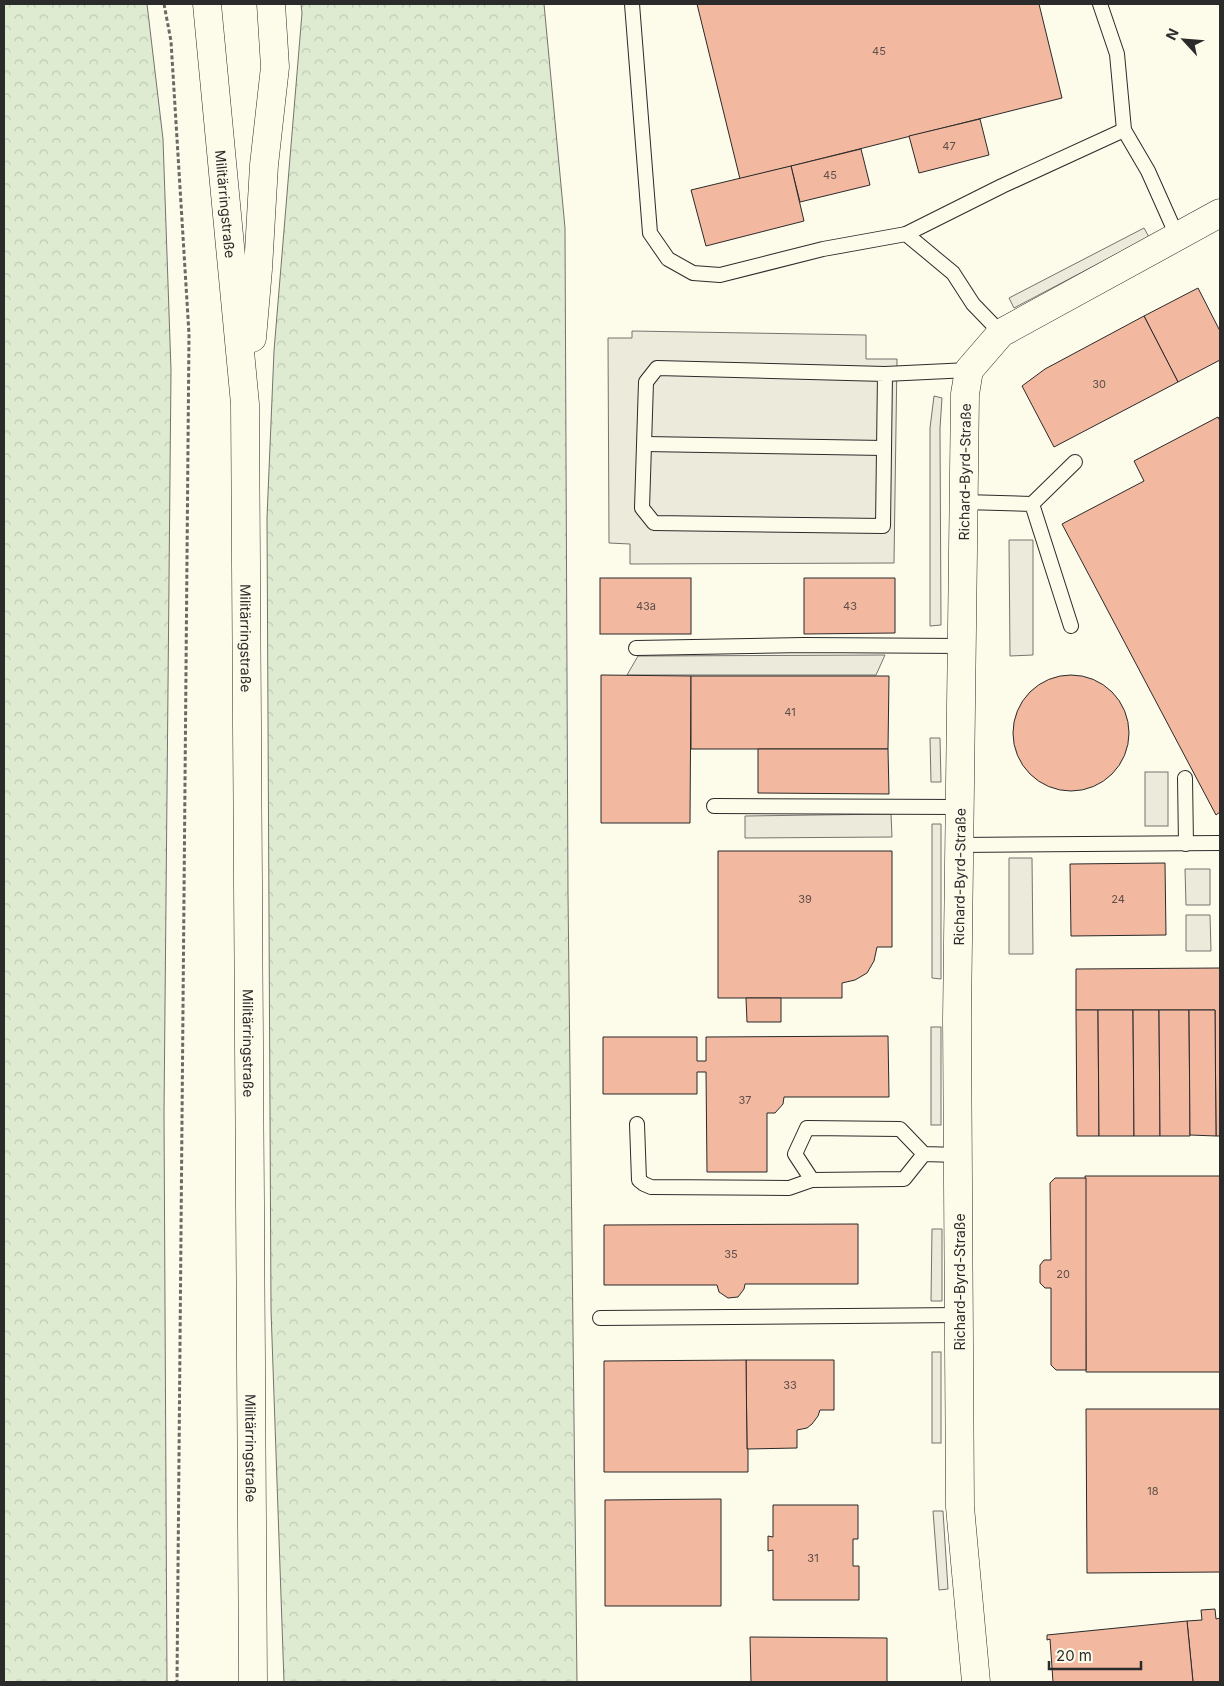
<svg xmlns="http://www.w3.org/2000/svg" width="1224" height="1686" viewBox="0 0 1224 1686" font-family="Inter,sans-serif">
<style>
.forest{fill:url(#forest-crowns);stroke:#74746e}
.parking{fill:#eceadb;stroke:#74746e}
.building{fill:#f2b8a0;stroke:#2b2b2b}
.lines{fill:none;stroke-linecap:round;stroke-linejoin:round}
.service-casing{stroke:#2b2b2b;stroke-width:16}
.minor-casing{stroke:#2b2b2b;stroke-width:29}
.secondary-casing{stroke:#2b2b2b;stroke-width:29}
.path{stroke:#6a6964;stroke-width:3;stroke-dasharray:4 2.5;stroke-linecap:butt}
.service{stroke:#fdfbea;stroke-width:14}
.minor{stroke:#fdfbea;stroke-width:28}
.secondary{stroke:#fdfbea;stroke-width:28}
.labels{text-anchor:middle;dominant-baseline:central;stroke-width:4;stroke-linejoin:round;paint-order:stroke}
.number-label{font-size:11px;fill:#5d4e48}
.street-label{font-size:14px;fill:#2b2b2b;stroke:#fdfbea}
</style>
<defs>
<pattern id="forest-crowns" width="20" height="18" patternUnits="userSpaceOnUse" patternTransform="scale(1.25)"><rect width="20" height="18" fill="#deebd1"/><path d="M2 6a3 3 0 1 1 6 0M12 15a3 3 0 1 1 6 0" fill="none" stroke="#bfcab4"/></pattern>
</defs>
<rect width="100%" height="100%" fill="#fdfbea"/>
<!-- forest -->
<g class="forest">
<path d="M 4,4 L 147,4 L 163,139 L 171,370 L 164,1113 L 167,1682 L 4,1682 Z"/>
<path d="M 301,4 L 544,4 L 565,228 L 568,894 L 577,1682 L 284,1682 L 271,1310 L 267,518 L 274,351 L 302,13 Z"/>
</g>
<!-- parking -->
<g class="parking">
<path d="M 1144,228 L 1149,237 L 1014,308 L 1009,298 Z"/>
<path d="M 632,331 L 866,335 L 866,359 L 897,359 L 894,563 L 630,564 L 630,544 L 609,543 L 608,338 L 632,338 Z"/>
<path d="M 934,396 L 942,398 L 940,428 L 941,625 L 930,626 L 930,428 Z"/>
<path d="M 1009,540 L 1033,540 L 1033,655 L 1010,656 Z"/>
<path d="M 885,655 L 876,675 L 627,675 L 638,656 Z"/>
<path d="M 930,738 L 940,738 L 941,782 L 931,782 Z"/>
<rect x="1145" y="772" width="23" height="54"/>
<path d="M 891,814 L 892,837 L 745,838 L 745,816 Z"/>
<path d="M 932,824 L 941,824 L 941,979 L 932,978 Z"/>
<path d="M 1009,858 L 1032,858 L 1033,954 L 1009,954 Z"/>
<path d="M 1185,869 L 1210,869 L 1210,905 L 1186,905 Z"/>
<path d="M 1186,915 L 1210,915 L 1211,951 L 1186,951 Z"/>
<rect x="931" y="1027" width="10" height="98"/>
<path d="M 932,1229 L 942,1229 L 942,1301 L 931,1301 Z"/>
<rect x="932" y="1352" width="9" height="91"/>
<path d="M 933,1511 L 943,1511 L 948,1589 L 939,1590 Z"/>
</g>
<!-- building -->
<g class="building">
<path d="M 697,4 L 1039,4 L 1062,98 L 740,179 Z"/>
<path d="M 980,119 L 989,155 L 919,173 L 909,136 Z"/>
<path d="M 861,149 L 870,185 L 800,202 L 791,166 Z"/>
<path d="M 791,166 L 804,221 L 706,246 L 691,190 Z"/>
<path d="M 1198,288 L 1220,331 L 1220,360 L 1178,382 L 1144,316 Z"/>
<path d="M 1144,316 L 1178,382 L 1054,447 L 1022,386 L 1045,369 Z"/>
<path d="M 1218,417 L 1220,421 L 1220,812 L 1216,815 L 1062,524 L 1144,481 L 1134,461 Z"/>
<rect x="600" y="578" width="91" height="56"/>
<path d="M 804,578 L 895,578 L 895,633 L 804,634 Z"/>
<circle cx="1071" cy="733" r="58"/>
<path d="M 601,675 L 691,676 L 690,823 L 601,823 Z"/>
<path d="M 691,676 L 889,676 L 888,749 L 691,749 Z"/>
<path d="M 758,749 L 888,749 L 889,794 L 758,793 Z"/>
<path d="M 718,851 L 892,851 L 892,947 L 877,947 L 874,961 L 867,973 L 855,980 L 842,983 L 842,998 L 718,998 Z"/>
<path d="M 1165,863 L 1166,935 L 1071,936 L 1070,864 Z"/>
<path d="M 1220,968 L 1220,1136 L 1216,1136 L 1215,1010 L 1076,1010 L 1076,969 Z"/>
<path d="M 746,998 L 781,998 L 781,1022 L 747,1022 Z"/>
<path d="M 1076,1010 L 1098,1010 L 1099,1136 L 1077,1136 Z"/>
<path d="M 1098,1010 L 1133,1010 L 1134,1136 L 1099,1136 Z"/>
<path d="M 1133,1010 L 1159,1010 L 1160,1136 L 1134,1136 Z"/>
<path d="M 1159,1010 L 1189,1010 L 1190,1136 L 1160,1136 Z"/>
<path d="M 1189,1010 L 1215,1010 L 1216,1136 L 1190,1135 Z"/>
<path d="M 888,1036 L 889,1097 L 784,1097 L 783,1104 L 775,1113 L 767,1113 L 767,1172 L 707,1172 L 706,1072 L 697,1072 L 697,1094 L 603,1094 L 603,1037 L 697,1037 L 697,1061 L 706,1061 L 706,1037 Z"/>
<path d="M 1085,1176 L 1220,1176 L 1220,1372 L 1086,1372 Z"/>
<path d="M 1055,1178 L 1086,1178 L 1086,1370 L 1056,1370 L 1051,1365 L 1051,1288 L 1045,1288 L 1040,1283 L 1040,1265 L 1044,1260 L 1051,1260 L 1050,1183 Z"/>
<path d="M 858,1224 L 858,1284 L 745,1284 L 744,1289 L 738,1297 L 728,1298 L 719,1292 L 717,1285 L 604,1285 L 604,1225 Z"/>
<path d="M 746,1360 L 834,1360 L 834,1410 L 820,1410 L 818,1416 L 812,1424 L 807,1428 L 797,1430 L 797,1448 L 747,1449 Z"/>
<path d="M 746,1360 L 747,1449 L 748,1449 L 748,1472 L 604,1472 L 604,1361 Z"/>
<path d="M 1086,1409 L 1220,1409 L 1220,1572 L 1087,1573 Z"/>
<path d="M 721,1499 L 721,1606 L 605,1606 L 605,1500 Z"/>
<path d="M 773,1505 L 858,1505 L 858,1539 L 853,1539 L 853,1566 L 859,1566 L 859,1600 L 773,1600 L 773,1550 L 768,1551 L 768,1536 L 773,1537 Z"/>
<path d="M 1215,1609 L 1216,1619 L 1220,1618 L 1220,1682 L 1193,1682 L 1187,1621 L 1202,1620 L 1201,1610 Z"/>
<path d="M 1187,1621 L 1193,1682 L 1053,1682 L 1050,1639 L 1047,1640 L 1047,1635 Z"/>
<path d="M 750,1637 L 887,1638 L 887,1682 L 751,1682 Z"/>
</g>
<g class="lines">
<defs>
<g id="service">
<path d="M 632,4 L 650,233 L 668,259 L 693,273 L 720,275 L 823,249 L 906,234 L 953,273 L 973,304 L 1001,333"/>
<path d="M 1100,4 L 1117,54 L 1124,130 L 1148,171 L 1177,236"/>
<path d="M 906,234 L 1002,186 L 1124,130"/>
<path d="M 885,374 L 883,526 L 654,523 L 642,508 L 646,382 L 657,368 L 885,374 L 969,370"/>
<path d="M 645,444 L 884,448"/>
<path d="M 964,502 L 1032,504 L 1071,626"/>
<path d="M 1032,504 L 1075,462"/>
<path d="M 636,648 L 804,645 L 962,646"/>
<path d="M 1185,778 L 1186,844"/>
<path d="M 714,806 L 960,807"/>
<path d="M 959,845 L 1220,843"/>
<path d="M 637,1124 L 639,1180 L 644,1184 L 651,1187 L 789,1188 L 812,1180"/>
<path d="M 924,1154 L 904,1179 L 812,1180 L 795,1154 L 807,1128 L 900,1129 L 924,1154 L 958,1155"/>
<path d="M 600,1318 L 959,1315"/>
</g>
<g id="minor">
<path id="s1" d="M 976,1682 L 960,1507 L 957,1019 L 965,394 L 969,370 L 1001,333 L 1220,213"/>
</g>
<g id="secondary">
<path id="s2" d="M 207,4 L 245,404 L 253,1682"/>
<path d="M 252,338 L 258,269 L 264,165 L 275,67 L 271,4"/>
</g>
</defs>
<!-- service casing -->
<use href="#service" class="service-casing"/>
<!-- minor casing -->
<use href="#minor" class="minor-casing"/>
<!-- secondary casing -->
<use href="#secondary" class="secondary-casing"/>
<!-- path -->
<path class="path" d="M 164,4 L 171,41 L 189,334 L 177,1682"/>
<!-- service -->
<use href="#service" class="service"/>
<!-- minor -->
<use href="#minor" class="minor"/>
<!-- secondary -->
<use href="#secondary" class="secondary"/>
</g>
<g class="labels">
<!-- number labels -->
<g class="number-label">
<text x="879" y="51">45</text>
<text x="949" y="146">47</text>
<text x="830" y="175">45</text>
<text x="1099" y="384">30</text>
<text x="646" y="606">43a</text>
<text x="850" y="606">43</text>
<text x="790" y="712">41</text>
<text x="805" y="899">39</text>
<text x="1118" y="899">24</text>
<text x="745" y="1100">37</text>
<text x="731" y="1254">35</text>
<text x="1063" y="1274">20</text>
<text x="790" y="1385">33</text>
<text x="1153" y="1491">18</text>
<text x="813" y="1558">31</text>
</g>
<!-- street labels -->
<g class="street-label">
<text stroke="none"><textPath href="#s2" startOffset="201">Militärringstraße</textPath></text>
<text stroke="none"><textPath href="#s1" startOffset="1211">Richard-Byrd-Straße</textPath></text>
<text stroke="none"><textPath href="#s2" startOffset="636">Militärringstraße</textPath></text>
<text stroke="none"><textPath href="#s1" startOffset="806">Richard-Byrd-Straße</textPath></text>
<text stroke="none"><textPath href="#s2" startOffset="1041">Militärringstraße</textPath></text>
<text transform="translate(959 1282) rotate(-90)">Richard-Byrd-Straße</text>
<text stroke="none"><textPath href="#s2" startOffset="1446">Militärringstraße</textPath></text>
</g>
</g>
<!-- border -->
<rect width="1224" height="1686" fill="none" stroke="#2b2b2b" stroke-width="10"/>
<!-- north arrow -->
<g transform="translate(1184 40) rotate(296)" stroke="#fdfbea" stroke-width="4" paint-order="stroke">
<path d="M0-4L9 19L0 12L-9 19Z" fill="#2b2b2b"/>
<text y="-8" font-size="14" font-weight="bold" text-anchor="middle" fill="#2b2b2b">N</text>
</g>
<!-- scale -->
<path d="M1049 1661v8h92v-8" fill="none" stroke="#2b2b2b" stroke-width="2.5"/>
<text x="1056" y="1661" font-size="15" fill="#2b2b2b" stroke="#fdfbea" stroke-width="4" paint-order="stroke">20 m</text>
</svg>
